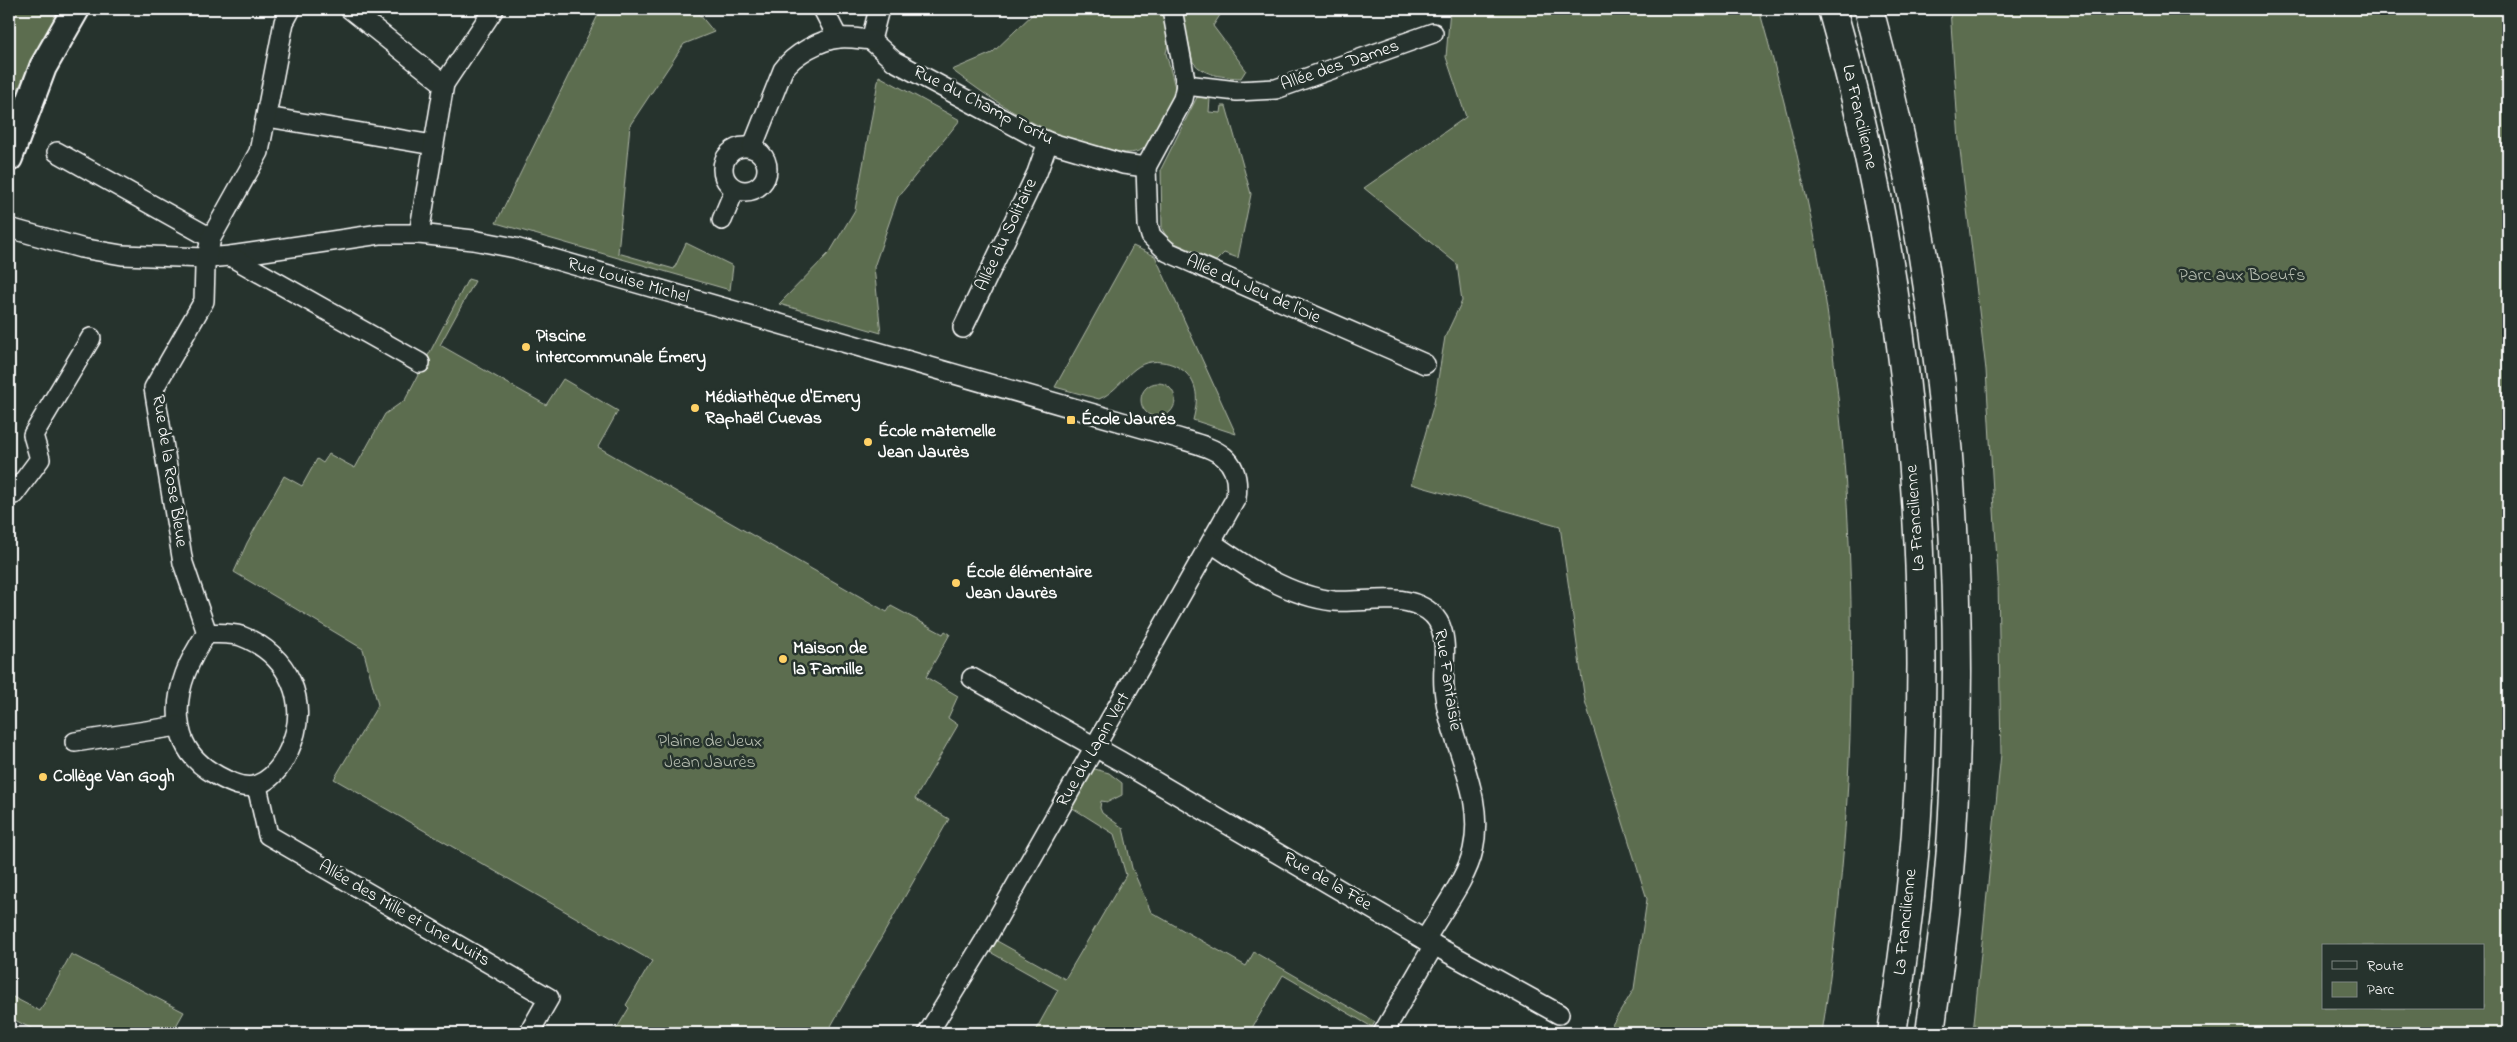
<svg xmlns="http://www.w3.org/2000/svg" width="2517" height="1042" viewBox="0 0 2517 1042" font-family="'Indie Flower',sans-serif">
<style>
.green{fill:#5c6d4f;stroke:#aeb6a7;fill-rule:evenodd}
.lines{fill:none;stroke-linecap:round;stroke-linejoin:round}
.street-casing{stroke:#fff;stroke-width:22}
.secondary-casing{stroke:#fff;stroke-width:30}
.highway-casing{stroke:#fff;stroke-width:31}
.street{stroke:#26332d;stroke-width:19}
.secondary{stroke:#26332d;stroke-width:26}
.highway{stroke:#26332d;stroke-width:28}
.poi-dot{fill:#ffd166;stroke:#26332d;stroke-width:2}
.labels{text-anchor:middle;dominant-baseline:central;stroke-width:5;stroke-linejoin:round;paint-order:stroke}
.street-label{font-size:18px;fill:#fff;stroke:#26332d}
.park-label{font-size:18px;fill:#b6bdb0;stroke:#26332d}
.poi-label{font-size:18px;font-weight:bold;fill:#fff;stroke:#26332d;text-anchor:start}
</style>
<rect width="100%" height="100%" fill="#26332d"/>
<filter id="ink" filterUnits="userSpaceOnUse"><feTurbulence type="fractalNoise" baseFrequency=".02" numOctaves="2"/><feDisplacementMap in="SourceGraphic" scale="10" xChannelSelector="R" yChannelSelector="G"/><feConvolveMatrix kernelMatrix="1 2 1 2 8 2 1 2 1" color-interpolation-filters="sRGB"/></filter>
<g filter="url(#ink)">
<!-- green -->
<g class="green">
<path d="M 9,9 L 63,9 L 29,65 L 9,110 Z"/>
<path d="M 601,9 L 695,9 L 714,32 L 684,44 L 630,125 L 618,253 L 674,269 L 686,243 L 733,266 L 730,290 L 496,223 Z"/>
<path d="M 1038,9 L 1165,9 L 1170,37 L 1166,53 L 1176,91 L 1174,98 L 1148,145 C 1134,158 1118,152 1101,148 C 1045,135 998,105 952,70 L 992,53 Z"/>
<path d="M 1181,9 L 1224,9 L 1213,26 L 1246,70 L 1241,78 C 1224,77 1204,76 1193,62 Z"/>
<path d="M 1450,9 L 1759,9 C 1786,105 1811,204 1826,303 C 1862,544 1859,793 1822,1033 L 1607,1033 L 1634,989 L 1647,899 L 1585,701 L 1560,526 L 1411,484 L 1434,403 L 1445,337 L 1462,301 L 1457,264 L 1364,188 L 1466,117 L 1446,57 Z"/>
<path d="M 1950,9 L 2508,9 L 2508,1033 L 1973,1033 L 2001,754 L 1998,579 L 1986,370 L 1959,141 ZM 2323,946 L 2483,946 L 2483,1008 L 2323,1008 Z"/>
<path d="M 879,76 L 960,120 L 898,197 L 874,267 L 881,333 L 779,304 L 830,252 L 855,210 Z"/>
<path d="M 1197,97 L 1210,99 L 1209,112 L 1221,113 L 1222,106 L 1226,106 L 1251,194 L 1238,258 L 1224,253 L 1216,261 L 1175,243 L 1168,239 L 1162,229 L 1161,169 Z"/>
<path d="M 1133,246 L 1155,256 L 1236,434 L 1193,420 C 1197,404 1200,387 1186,373 C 1180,367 1171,363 1162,362 C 1131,357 1124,389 1099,399 L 1055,387 Z"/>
<path d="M 468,279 L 475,281 L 440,345 L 546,405 L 563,379 L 618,411 L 598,447 L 887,612 L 891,606 L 943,634 L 945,631 L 950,634 L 926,677 L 958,696 L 948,718 L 958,725 L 915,799 L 949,819 L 827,1033 L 614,1033 L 629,1008 L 626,1005 L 652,961 L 334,779 L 378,705 L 363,649 L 234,572 L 247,543 L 284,476 L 302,486 L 317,459 L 323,463 L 329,454 L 355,468 L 385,414 L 405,400 Z"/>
<circle cx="1158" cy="400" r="17"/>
<path d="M 1095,769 L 1109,773 L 1122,783 L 1122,795 L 1108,802 L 1101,801 L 1100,808 L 1102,813 L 1123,828 L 1132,868 L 1151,912 L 1246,966 L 1254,952 L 1375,1022 L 1372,1027 L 1283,975 L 1249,1033 L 1034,1033 L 1058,990 L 990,952 L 997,941 L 1065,979 L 1126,875 L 1114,834 L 1071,807 L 1089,772 Z"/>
<path d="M 71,954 L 184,1012 L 172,1033 L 40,1033 L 9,1017 L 9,995 L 40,1011 Z"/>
</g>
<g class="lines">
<defs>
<g id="street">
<path d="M 350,9 L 444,84"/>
<path d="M 823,9 L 838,38"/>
<path d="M 879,9 L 871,40 L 894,61 L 1030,134 L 1048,142 L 1123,164 L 1146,167 L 1183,99 L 1186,85 L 1172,9"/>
<path d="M 1186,85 L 1237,91 L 1276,89 L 1433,33"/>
<path d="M 267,117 L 433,145"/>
<circle cx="745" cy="169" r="22"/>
<path d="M 752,148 L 783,70 C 794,54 820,40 839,38 C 850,37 860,39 871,40"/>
<path d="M 57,152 L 211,238"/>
<path d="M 1146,167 L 1148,225 L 1151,236 L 1168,252 L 1425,364"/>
<path d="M 722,220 L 735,189"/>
<path d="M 9,228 L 81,248 L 122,255 L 206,258 L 230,256 L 380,234 L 419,234 L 473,240 L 515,248 L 1174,437 C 1210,448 1242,452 1236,498 L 984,942 L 928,1033"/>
<path d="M 419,234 L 444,84 L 494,9"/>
<path d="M 230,256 L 420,363"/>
<path d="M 963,328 L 1037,173 L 1048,142"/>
<path d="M 9,494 L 14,494 L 40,459 L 33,435 L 91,338"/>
<path d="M 1212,543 C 1248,568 1288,596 1334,601 C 1361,603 1395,594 1420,606 C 1429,610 1438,618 1441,628 C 1448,647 1442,667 1444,688 C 1449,744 1486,792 1473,850 C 1467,879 1440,913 1425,940"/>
<path d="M 207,633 L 183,563 L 154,388 L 204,301 L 205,267 L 211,238 L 259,152 L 284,22 L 291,9"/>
<path d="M 207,633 C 217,634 231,633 241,636 C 289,654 311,703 289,750 C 283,764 273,779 257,785 C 245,790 229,782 218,776 C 203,768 191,758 184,742 C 169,704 185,665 207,633 Z"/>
<path d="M 972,678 L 1120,761 L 1425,940 L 1559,1014"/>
<path d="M 75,742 L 178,726"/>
<path d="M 257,786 L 268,835 L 549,998 L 529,1033"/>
<path d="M 1383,1033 L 1434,945"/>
</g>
<path id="secondary" d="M 9,158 L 43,67 L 76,9"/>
<g id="highway">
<path d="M 1832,9 C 1908,274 1934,557 1916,832 C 1911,899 1902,966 1892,1033"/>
<path d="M 1869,9 C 1942,277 1969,554 1952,832 C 1948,899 1939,966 1930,1033"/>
</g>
</defs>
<!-- street casing -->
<use href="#street" class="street-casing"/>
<!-- secondary casing -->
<use href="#secondary" class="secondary-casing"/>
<!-- highway casing -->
<use href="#highway" class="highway-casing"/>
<!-- street -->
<use href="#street" class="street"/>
<!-- secondary -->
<use href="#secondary" class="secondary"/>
<!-- highway -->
<use href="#highway" class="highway"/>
</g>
</g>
<!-- markers -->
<g class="poi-dot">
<circle cx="526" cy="347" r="5"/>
<circle cx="695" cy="408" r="5"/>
<rect x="1066" y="415" width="10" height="10" rx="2.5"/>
<circle cx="868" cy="442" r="5"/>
<circle cx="956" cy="583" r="5"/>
<circle cx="783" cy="659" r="5"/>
<circle cx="43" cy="777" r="5"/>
</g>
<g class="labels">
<!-- street labels -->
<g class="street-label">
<text transform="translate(1340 66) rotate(-19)">Allée des Dames</text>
<text transform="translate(983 106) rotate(27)">Rue du Champ Tortu</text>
<text transform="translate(1859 117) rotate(77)">La Francilienne</text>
<text transform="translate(1007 235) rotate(-65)">Allée du Solitaire</text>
<text transform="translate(628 281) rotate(16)">Rue Louise Michel</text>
<text transform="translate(1253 290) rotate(24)">Allée du Jeu de l'Oie</text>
<text transform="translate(169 471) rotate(81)">Rue de la Rose Bleue</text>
<text transform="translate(1916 518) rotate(-94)">La Francilienne</text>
<text transform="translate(1447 680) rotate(81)">Rue Fantaisie</text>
<text transform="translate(1094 750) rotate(-60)">Rue du Lapin Vert</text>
<text transform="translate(1327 882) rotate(30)">Rue de la Fée</text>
<text transform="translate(404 914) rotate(30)">Allée des Mille et Une Nuits</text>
<text transform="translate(1906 922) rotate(-84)">La Francilienne</text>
</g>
<!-- park labels -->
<g class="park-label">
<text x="2242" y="276">Parc aux Boeufs</text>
<text x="710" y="742">Plaine de Jeux<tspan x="710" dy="21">Jean Jaurès</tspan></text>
</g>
<!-- poi labels -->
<g class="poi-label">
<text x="536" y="337">Piscine<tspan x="536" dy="21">intercommunale Émery</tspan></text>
<text x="705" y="398">Médiathèque d'Emery<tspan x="705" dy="21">Raphaël Cuevas</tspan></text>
<text x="1081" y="420">École Jaurès</text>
<text x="878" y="432">École maternelle<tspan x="878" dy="21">Jean Jaurès</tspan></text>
<text x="966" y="573">École élémentaire<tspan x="966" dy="21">Jean Jaurès</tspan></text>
<text x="793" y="649">Maison de<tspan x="793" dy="21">la Famille</tspan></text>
<text x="53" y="777">Collège Van Gogh</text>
</g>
</g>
<!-- margin -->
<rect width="2517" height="1042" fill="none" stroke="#26332d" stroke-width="30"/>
<rect x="15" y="15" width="2487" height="1012" fill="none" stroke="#fff" stroke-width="2" filter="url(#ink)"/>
<!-- legend -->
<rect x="2322" y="944" width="162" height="65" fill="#26332d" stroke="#7d8581"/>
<rect x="2332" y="961" width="25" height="8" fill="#26332d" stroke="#7d8581"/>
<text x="2367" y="970" font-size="15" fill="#ffffff">Route</text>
<rect x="2332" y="982" width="25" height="15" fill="#5c6d4f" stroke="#7d8581"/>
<text x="2367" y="994" font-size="15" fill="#ffffff">Parc</text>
</svg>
